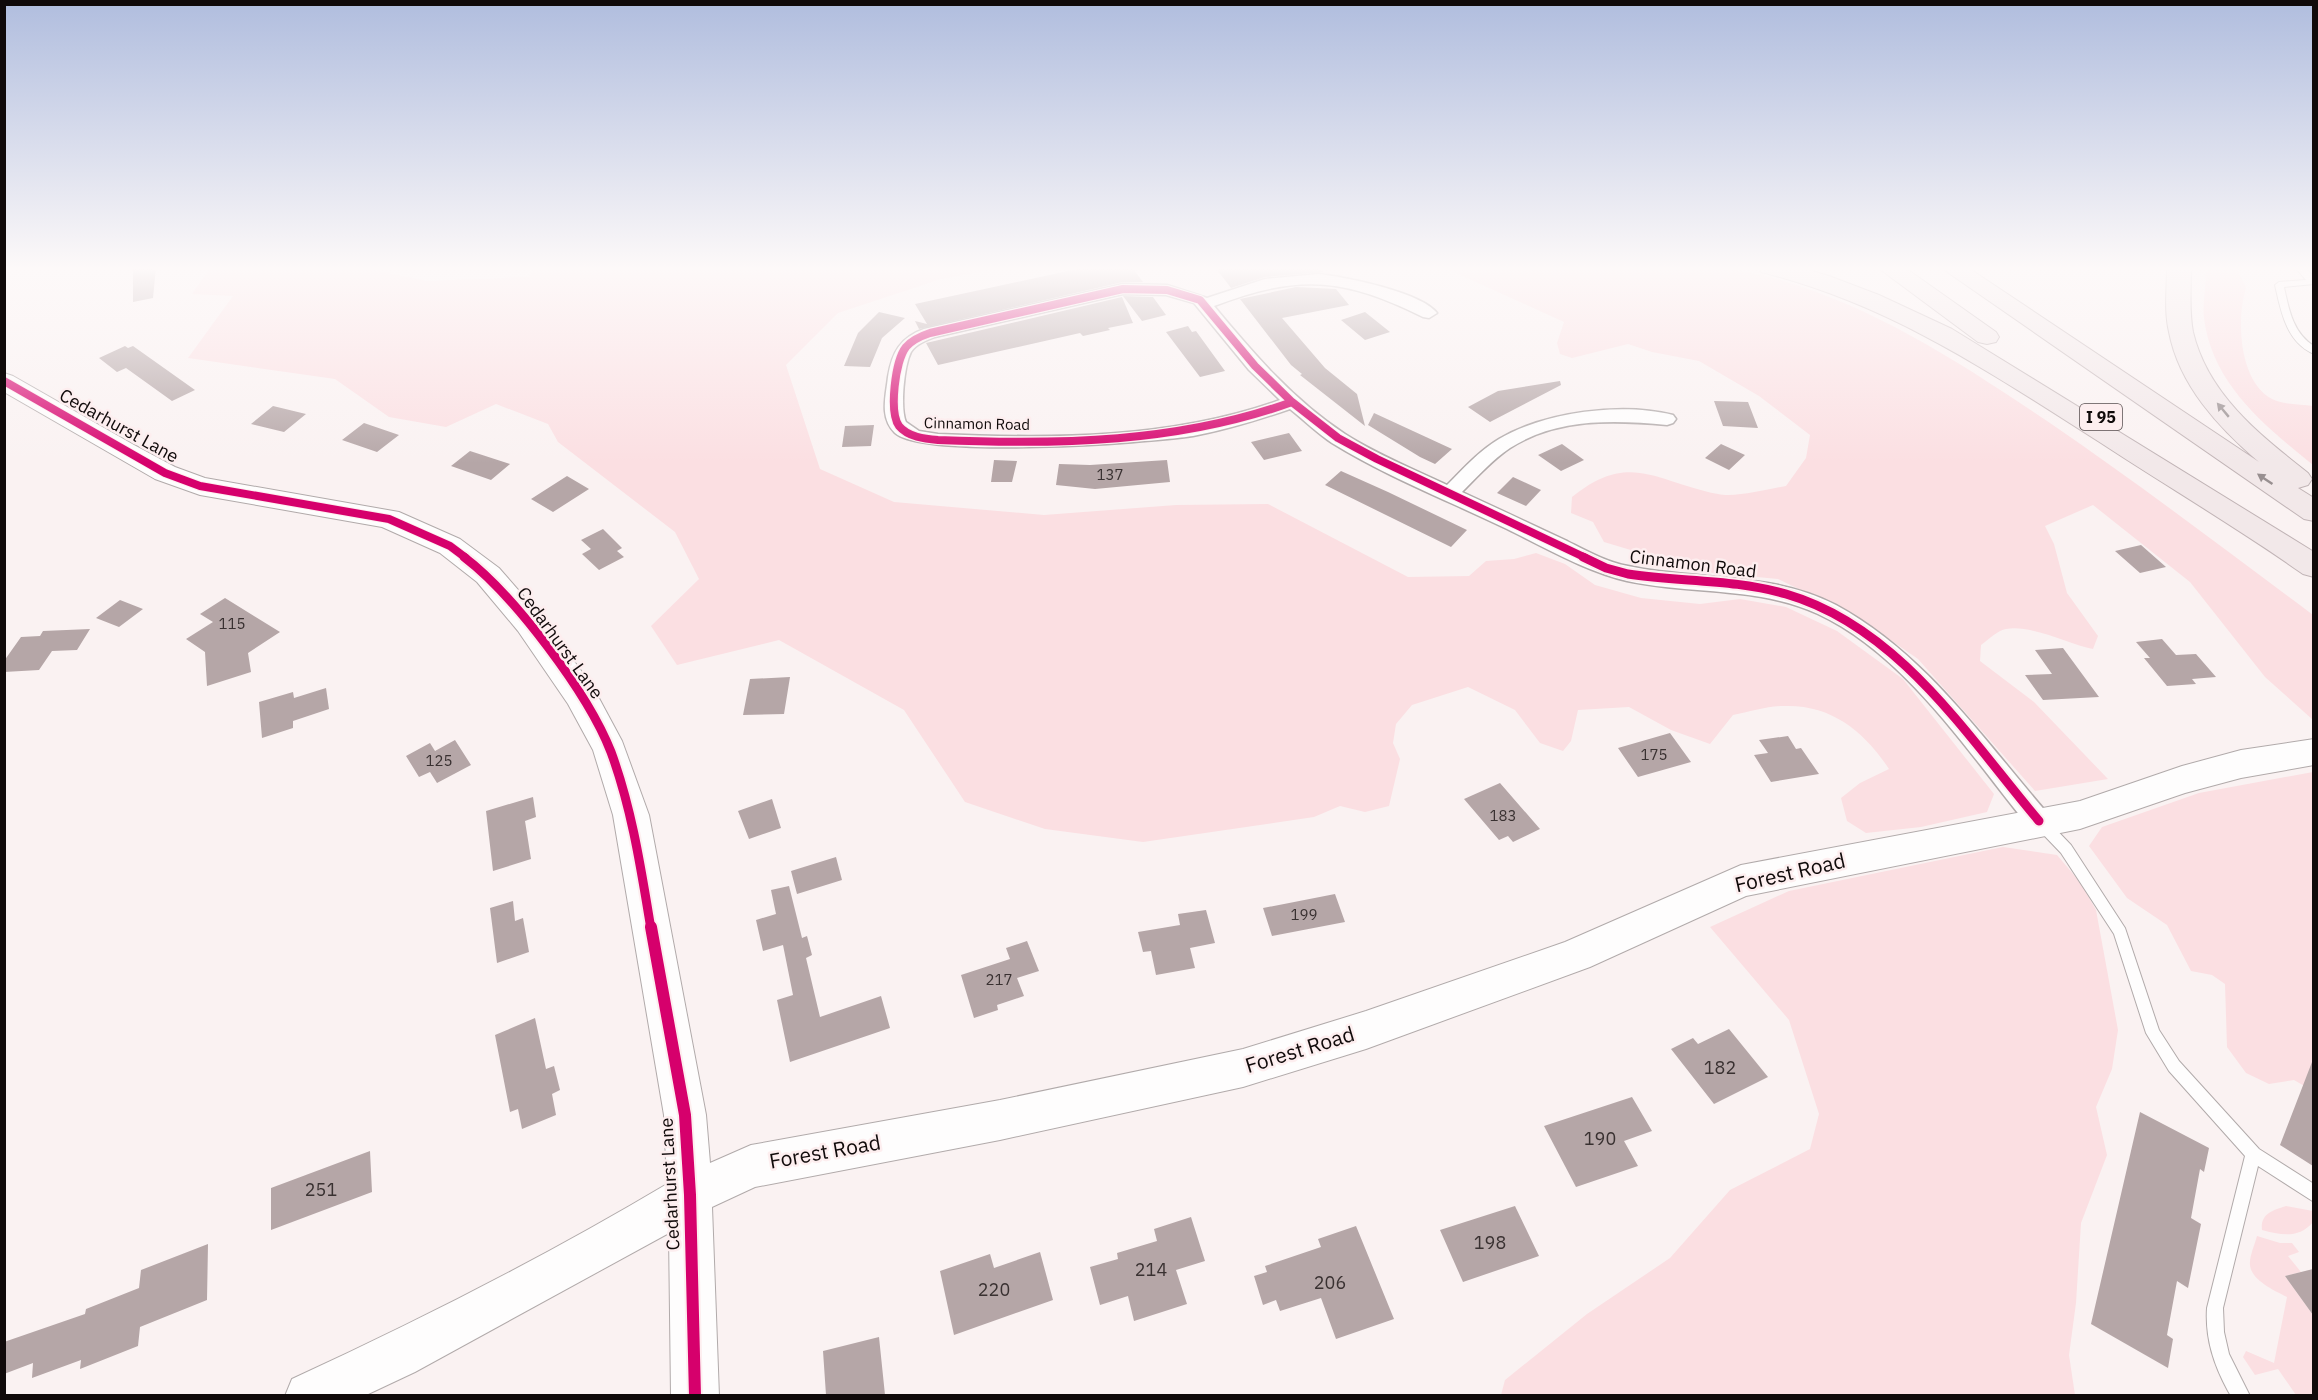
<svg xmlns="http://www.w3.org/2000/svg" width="2318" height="1400" viewBox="0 0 2318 1400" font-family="'IBM Plex Sans',sans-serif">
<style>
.green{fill:#fbdfe2}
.building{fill:#b5a6a7}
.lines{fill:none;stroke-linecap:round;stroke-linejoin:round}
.lane-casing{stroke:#b1aaaa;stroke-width:2}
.street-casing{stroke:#b1aaaa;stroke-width:3}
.secondary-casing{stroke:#b1aaaa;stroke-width:2}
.highway-casing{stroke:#c1b4b6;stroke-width:2}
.lane{fill:#fefdfd;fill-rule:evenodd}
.street{fill:#fefdfd;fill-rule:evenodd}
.secondary{fill:#fefdfd;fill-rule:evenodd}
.highway{fill:#f2e8e9;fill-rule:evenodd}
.cycleway-far2-casing{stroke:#fdeeef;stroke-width:10}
.cycleway-far1-casing{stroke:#fdeeef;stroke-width:13}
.cycleway-casing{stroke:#fdeeef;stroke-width:16}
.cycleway-far2{stroke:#d6006c;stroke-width:8}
.cycleway-far1{stroke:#d6006c;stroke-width:9}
.cycleway{stroke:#d6006c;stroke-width:12}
.oneway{fill:#988f90}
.labels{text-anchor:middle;stroke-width:5;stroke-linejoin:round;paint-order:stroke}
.far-street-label{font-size:15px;fill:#100a0a;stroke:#fdeeef}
.number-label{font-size:15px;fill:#393131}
.shield{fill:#fdeeef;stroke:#574e4f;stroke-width:1.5}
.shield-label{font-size:16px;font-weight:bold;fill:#100a0a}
.street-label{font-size:18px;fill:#100a0a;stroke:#fdeeef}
.near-number-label{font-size:18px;fill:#393131}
.near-street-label{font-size:21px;fill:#100a0a;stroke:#fdeeef}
</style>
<rect width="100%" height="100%" fill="#faf2f2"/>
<!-- green -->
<path class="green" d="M 211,267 L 360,267 L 427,281 L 529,277 L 536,267 L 1008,267 L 941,279 L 838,313 L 786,365 L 820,469 L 894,502 L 1044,515 L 1176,505 L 1268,504 L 1408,577 L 1469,576 L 1486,561 L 1514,559 L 1536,553 L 1565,564 L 1595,585 L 1641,598 L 1700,604 L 1740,599 L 1786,607 L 1837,631 L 1903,679 L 1994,794 L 1987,812 L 1921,827 L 1866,833 L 1847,821 L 1841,798 L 1860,783 L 1889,769 C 1864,731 1831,704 1783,706 C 1767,706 1749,712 1733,715 L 1710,744 L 1671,730 L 1629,707 L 1578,710 L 1571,741 L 1563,751 L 1540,743 L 1515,710 L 1468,687 L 1412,705 L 1396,724 L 1393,743 L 1400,759 L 1389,806 L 1365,812 L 1340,806 L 1314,817 L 1143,842 L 1045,829 L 965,802 L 904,710 L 779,640 L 677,665 L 651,626 L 699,579 L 675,532 L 558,442 L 548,424 L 496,404 L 446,427 L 389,417 L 335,379 L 188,358 L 233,296 L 192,294 Z
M 1443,267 L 1720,267 C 1843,285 1949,355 2050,423 C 2139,484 2226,550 2313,615 L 2313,720 L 2265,677 L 2190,582 L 2093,505 L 2045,526 L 2054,544 L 2067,593 L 2098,636 L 2093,649 C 2069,644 2030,624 2006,629 C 1998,630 1988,640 1981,645 L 1980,661 L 2034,702 L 2108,779 L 2035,791 L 1918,659 L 1857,617 L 1778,579 L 1662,568 L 1634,551 L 1604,542 L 1593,522 L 1571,513 L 1572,497 C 1630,450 1656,482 1718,494 C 1735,498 1768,489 1786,486 L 1806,458 L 1810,435 L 1759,396 L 1699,361 L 1652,352 L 1628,344 L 1572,358 L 1560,354 L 1557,343 L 1564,322 Z
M 2206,267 L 2237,269 L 2246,288 C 2236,319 2239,382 2272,399 C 2283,405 2301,404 2313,406 L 2313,465 C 2265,426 2212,384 2204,318 C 2202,302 2207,284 2206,267 Z
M 2313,772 L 2313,1091 L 2294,1080 L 2269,1084 L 2246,1073 L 2227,1047 L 2225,984 L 2212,975 L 2191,971 L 2167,925 L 2127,898 L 2089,846 L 2102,827 L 2199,793 Z
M 2003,847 L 2057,855 L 2080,882 L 2096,910 L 2118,1030 L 2112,1069 L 2096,1107 L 2107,1155 L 2081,1223 L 2076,1303 L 2069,1355 L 2075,1395 L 1501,1395 L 1505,1380 L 1587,1314 L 1670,1258 L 1730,1190 L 1810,1149 L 1819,1114 L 1789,1020 L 1710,927 L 1789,891 Z
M 2286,1206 L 2313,1211 L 2313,1222 C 2299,1239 2281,1235 2262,1230 C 2260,1214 2273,1210 2286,1206 Z
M 2257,1236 L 2280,1243 L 2292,1243 L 2299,1252 L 2288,1256 L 2301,1272 L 2285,1276 L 2313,1315 L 2313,1395 L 2296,1395 L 2278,1369 L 2255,1375 L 2243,1357 L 2246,1351 L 2274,1363 L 2287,1297 C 2275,1291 2251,1280 2250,1265 C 2249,1257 2255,1244 2257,1236 Z"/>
<!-- building -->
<path class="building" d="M 133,267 L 156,267 L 153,298 L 133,302 Z
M 1086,267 L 1128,267 L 1134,270 L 1143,282 L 1123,282 L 919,329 L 915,321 L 927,324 L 915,304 Z
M 1215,267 L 1319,267 L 1323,272 L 1265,277 L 1231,288 Z
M 1296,287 L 1336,289 L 1349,305 L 1282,318 L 1325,368 L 1357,394 L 1365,426 L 1300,375 L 1302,374 L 1291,365 L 1240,299 Z
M 1123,296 L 1153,297 L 1166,315 L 1142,321 Z
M 1122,297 L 1133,323 L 1108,328 L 1110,330 L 1083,336 L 1080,333 L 938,365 L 926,343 Z
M 879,312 L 905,318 L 882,338 L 870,367 L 844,366 L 858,333 Z
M 1365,312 L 1390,332 L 1365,340 L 1341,320 Z
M 1188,326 L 1192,332 L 1196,331 L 1225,371 L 1200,377 L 1166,332 Z
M 125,346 L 128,348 L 133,346 L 195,390 L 172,401 L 126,368 L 117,372 L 99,358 Z
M 1560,381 L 1561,385 L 1490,422 L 1468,407 L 1498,391 Z
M 1714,401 L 1748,402 L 1758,428 L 1723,426 Z
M 273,406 L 306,414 L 284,432 L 251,424 Z
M 1374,413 L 1452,449 L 1435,464 L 1420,457 L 1368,425 Z
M 364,423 L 399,435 L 377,452 L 342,440 Z
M 874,425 L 871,446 L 842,447 L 845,426 Z
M 1289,433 L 1302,451 L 1264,460 L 1251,442 Z
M 1562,444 L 1584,460 L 1561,471 L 1538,455 Z
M 1721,444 L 1745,455 L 1729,470 L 1705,458 Z
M 470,451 L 510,464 L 491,480 L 451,466 Z
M 994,460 L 1017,461 L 1012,482 L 991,482 Z
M 1167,460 L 1170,482 L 1095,489 L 1056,485 L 1059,464 L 1090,465 Z
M 1341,471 L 1388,492 L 1467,530 L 1451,547 L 1325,485 Z
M 567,476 L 589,489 L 553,512 L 531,499 Z
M 1513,477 L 1541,490 L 1526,506 L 1497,493 Z
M 603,529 L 622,548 L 617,551 L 624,557 L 599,570 L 582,554 L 591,549 L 581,540 Z
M 2141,545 L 2166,567 L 2140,573 L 2115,551 Z
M 225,598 L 280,632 L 248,653 L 251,672 L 207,686 L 205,652 L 186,639 L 213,622 L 200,614 Z
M 120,600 L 143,609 L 119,627 L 96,618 Z
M 90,629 L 77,650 L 52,651 L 39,670 L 4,672 L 4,661 L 21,637 L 40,636 L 43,631 Z
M 2162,639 L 2176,655 L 2196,654 L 2216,677 L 2192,679 L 2196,684 L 2167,686 L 2144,658 L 2150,658 L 2136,642 Z
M 2063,648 L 2099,697 L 2043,700 L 2025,675 L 2052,674 L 2035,650 Z
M 790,677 L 784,714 L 743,715 L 750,679 Z
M 326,688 L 329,709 L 293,721 L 293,728 L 262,738 L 259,702 L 293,692 L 294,698 Z
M 1670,733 L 1691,762 L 1638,777 L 1618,748 Z
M 1788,736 L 1796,749 L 1801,748 L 1819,774 L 1771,782 L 1754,755 L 1768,753 L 1759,740 Z
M 455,740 L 471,765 L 437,783 L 430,772 L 419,777 L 406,756 L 430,743 L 435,751 Z
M 1500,783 L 1540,829 L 1513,842 L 1508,836 L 1499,840 L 1464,799 Z
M 533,797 L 536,817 L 525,821 L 531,859 L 493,871 L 486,811 Z
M 772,799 L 781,828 L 749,839 L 738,811 Z
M 836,857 L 842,880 L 797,894 L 791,871 Z
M 789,886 L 802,938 L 807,936 L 812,955 L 806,958 L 820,1017 L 881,996 L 890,1028 L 790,1062 L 777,1000 L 793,995 L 783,945 L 763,951 L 756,920 L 776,914 L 771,890 Z
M 1335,894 L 1345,922 L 1272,936 L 1263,908 Z
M 513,901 L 515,921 L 523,918 L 529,952 L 497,963 L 490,908 Z
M 1206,910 L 1215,943 L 1190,948 L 1195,968 L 1156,975 L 1151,951 L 1143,952 L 1138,932 L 1180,925 L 1178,914 Z
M 1027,941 L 1039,971 L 1017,978 L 1024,996 L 997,1005 L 998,1010 L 974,1018 L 961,975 L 1010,959 L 1006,948 Z
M 535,1018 L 546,1069 L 554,1066 L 560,1090 L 552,1094 L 556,1115 L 522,1129 L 518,1109 L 510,1112 L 495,1035 Z
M 1729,1029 L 1768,1077 L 1714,1104 L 1671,1049 L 1693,1038 L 1698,1044 Z
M 2312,1062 L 2313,1063 L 2313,1166 L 2280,1145 Z
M 1632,1097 L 1652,1131 L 1624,1141 L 1638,1166 L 1576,1187 L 1544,1126 Z
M 2140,1112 L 2209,1148 L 2204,1172 L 2200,1169 L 2191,1218 L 2201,1224 L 2188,1288 L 2177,1281 L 2167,1335 L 2173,1339 L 2168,1368 L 2091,1324 Z
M 370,1151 L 372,1192 L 271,1230 L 271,1188 Z
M 1515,1206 L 1539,1256 L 1463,1282 L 1440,1230 Z
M 1191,1217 L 1205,1261 L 1176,1270 L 1187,1304 L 1134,1321 L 1128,1296 L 1100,1305 L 1090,1267 L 1118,1259 L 1117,1253 L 1157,1241 L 1154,1229 Z
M 1356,1226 L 1394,1319 L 1336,1339 L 1321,1298 L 1280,1311 L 1276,1300 L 1263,1305 L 1254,1276 L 1267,1272 L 1265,1266 L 1321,1247 L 1318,1239 Z
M 208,1244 L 207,1300 L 140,1327 L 138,1346 L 80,1369 L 81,1360 L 32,1378 L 33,1363 L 4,1374 L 4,1342 L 85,1314 L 86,1309 L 139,1288 L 141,1270 Z
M 1040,1252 L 1053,1300 L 954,1335 L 940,1271 L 990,1254 L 994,1268 Z
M 2313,1269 L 2313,1315 L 2285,1276 Z
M 879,1337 L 885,1395 L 826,1395 L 823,1351 Z"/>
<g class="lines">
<!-- lane casing -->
<g class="lane-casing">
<path id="lane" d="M 2295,267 L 2304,267 L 2314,277 L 2314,284 L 2284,287 C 2289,310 2293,333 2314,346 L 2314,354 C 2286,342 2281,311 2275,285 L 2279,282 L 2306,280 Z
M 2042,819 L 2047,820 L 2071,845 L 2125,928 L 2159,1030 L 2179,1061 L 2259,1149 L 2314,1184 L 2314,1202 L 2258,1166 L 2223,1308 L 2224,1332 L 2229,1354 L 2250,1396 L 2231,1396 L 2228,1391 C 2214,1365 2205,1339 2207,1308 L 2245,1156 L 2169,1071 L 2146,1033 L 2114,934 L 2061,853 L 2037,828 L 2036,824 L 2037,820 Z"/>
</g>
<!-- street casing -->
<g class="street-casing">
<path id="street" d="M 1319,274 C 1345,277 1421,292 1437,313 L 1429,318 L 1423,317 C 1342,277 1299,274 1214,306 C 1253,353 1293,400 1345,434 C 1376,454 1413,469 1447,485 C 1463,469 1479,451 1499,439 C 1545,412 1621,402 1673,415 L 1676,419 L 1673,423 L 1667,425 C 1613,420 1557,418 1510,448 C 1492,460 1477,477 1462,492 C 1497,508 1531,524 1565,540 C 1585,550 1606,562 1628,566 C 1697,581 1771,571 1836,605 C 1925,653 1983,739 2048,814 L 2051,821 L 2048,828 L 2039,831 L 2030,828 C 1970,755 1906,655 1818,614 C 1757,586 1691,595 1627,581 C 1585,571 1546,548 1507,529 C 1449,501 1387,477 1332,443 C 1317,433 1304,420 1290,409 C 1258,420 1226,430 1193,436 C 1148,443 924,459 895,433 C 879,417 886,396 888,377 C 892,352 900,338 924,329 L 1123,284 L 1167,285 L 1207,298 L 1265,279 ZM 1123,294 L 1166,295 L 1194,303 L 1249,370 L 1280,400 C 1171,439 1052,439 938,434 L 919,431 L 906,422 C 900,408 904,366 911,352 C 916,344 927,340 935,337 Z"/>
</g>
<!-- secondary casing -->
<g class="secondary-casing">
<path id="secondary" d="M 4,373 L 13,376 L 134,445 L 175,467 L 205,478 L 399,512 L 460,539 L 499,568 L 540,615 L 593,687 L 622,741 L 649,815 L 706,1115 L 710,1163 L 751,1145 L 1000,1100 L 1243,1049 L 1366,1011 L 1565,942 L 1741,865 L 2080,801 L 2182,766 L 2241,750 L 2314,739 L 2314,765 L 2241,778 L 2185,793 L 2080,829 L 1746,896 L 1590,967 L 1366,1049 L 1243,1087 L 1000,1140 L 755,1187 L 712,1207 L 719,1396 L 671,1396 L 669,1233 L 415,1372 L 364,1396 L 285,1396 L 292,1379 C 420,1320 546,1256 667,1184 L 664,1115 L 613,815 L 593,750 L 568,704 L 518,631 L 477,582 L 440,553 L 382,527 L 200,495 L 155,479 L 4,392 Z"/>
</g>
<!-- highway casing -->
<g class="highway-casing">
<path id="highway" d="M 1758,267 L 1799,267 L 1829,276 L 1879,295 L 1952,329 L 2314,552 L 2314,577 L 2303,574 C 2238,528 2168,487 2101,443 C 1989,372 1892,305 1761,272 Z
M 1877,267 L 1904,267 L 1996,332 L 1999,337 L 1996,342 L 1987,344 L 1978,342 Z
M 1940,267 L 1967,267 L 2259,462 C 2219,428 2179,385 2169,332 C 2164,311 2167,289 2167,267 L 2191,267 C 2191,289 2189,311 2193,332 C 2208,395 2260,435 2308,473 L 2312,479 L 2308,485 L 2298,488 L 2314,498 L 2314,521 L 2304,519 Z"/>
</g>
<!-- lane -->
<use href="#lane" class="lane"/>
<!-- street -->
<use href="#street" class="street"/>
<!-- secondary -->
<use href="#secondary" class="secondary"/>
<!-- highway -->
<use href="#highway" class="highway"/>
<!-- cycleway-far2 casing -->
<g class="cycleway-far2-casing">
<path id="cycleway-far2" d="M 1123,289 L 1167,290 L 1200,300 L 1255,366 L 1292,402 C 1179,443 1058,445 938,440 C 925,439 908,437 899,426 C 889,412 895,361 906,347 C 912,340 921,336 930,333 Z
M 4,381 L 165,473 L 200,486 L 389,519 L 450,546 L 466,558
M 1292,402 L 1338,438 L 1377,459 L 1586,558"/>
</g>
<!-- cycleway-far1 casing -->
<g class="cycleway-far1-casing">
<path id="cycleway-far1" d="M 464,557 C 514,595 588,693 611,752 C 632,809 641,869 651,929
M 1583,557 L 1606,568 L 1628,574 C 1680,582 1735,579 1786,594 C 1899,627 1967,736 2039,821"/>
</g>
<!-- cycleway casing -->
<g class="cycleway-casing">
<path id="cycleway" d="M 651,927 L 685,1115 L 690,1195 L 695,1396"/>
</g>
<!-- cycleway-far2 -->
<use href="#cycleway-far2" class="cycleway-far2"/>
<!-- cycleway-far1 -->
<use href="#cycleway-far1" class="cycleway-far1"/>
<!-- cycleway -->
<use href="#cycleway" class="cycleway"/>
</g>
<!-- one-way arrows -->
<defs><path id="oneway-solid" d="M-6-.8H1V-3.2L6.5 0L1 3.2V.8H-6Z" transform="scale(1.5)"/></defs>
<g class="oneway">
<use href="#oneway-solid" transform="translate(2223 410) rotate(-130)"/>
<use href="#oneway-solid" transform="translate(2265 479) rotate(-146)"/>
</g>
<!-- sky -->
<linearGradient id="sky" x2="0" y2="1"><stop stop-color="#b0bdde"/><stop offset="0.58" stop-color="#fdf9f9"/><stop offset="1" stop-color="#fdf9f9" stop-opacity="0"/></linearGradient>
<rect width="2318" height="463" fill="url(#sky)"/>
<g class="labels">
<!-- far-street labels -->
<g class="far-street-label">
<text transform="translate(977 424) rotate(1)" y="5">Cinnamon Road</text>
</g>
<!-- number labels -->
<g class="number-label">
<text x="1110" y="480">137</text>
<text x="232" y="629">115</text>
<text x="1654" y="760">175</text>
<text x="439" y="766">125</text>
<text x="1503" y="821">183</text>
<text x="1304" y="920">199</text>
<text x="999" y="985">217</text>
</g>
<!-- shield labels -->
<rect class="shield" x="2080" y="404" width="42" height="26" rx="4.5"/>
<g class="shield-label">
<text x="2101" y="423">I 95</text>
</g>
<!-- street labels -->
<g class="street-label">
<text transform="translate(119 426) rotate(29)" y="6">Cedarhurst Lane</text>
<text transform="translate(1693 564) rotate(7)" y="6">Cinnamon Road</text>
<text transform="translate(560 643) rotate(54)" y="6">Cedarhurst Lane</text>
<text transform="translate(670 1184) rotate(-93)" y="6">Cedarhurst Lane</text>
</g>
<!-- near-number labels -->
<g class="near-number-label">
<text x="1720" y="1074">182</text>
<text x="1600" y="1145">190</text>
<text x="321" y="1196">251</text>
<text x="1490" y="1249">198</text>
<text x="1151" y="1276">214</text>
<text x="1330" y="1289">206</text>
<text x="994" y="1296">220</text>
</g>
<!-- near-street labels -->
<g class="near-street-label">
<text transform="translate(1790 873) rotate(-13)" y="7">Forest Road</text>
<text transform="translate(1300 1050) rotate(-17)" y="7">Forest Road</text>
<text transform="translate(825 1152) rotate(-10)" y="7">Forest Road</text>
</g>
</g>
<!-- border -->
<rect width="2318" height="1400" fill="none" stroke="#100a0a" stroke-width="12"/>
</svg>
